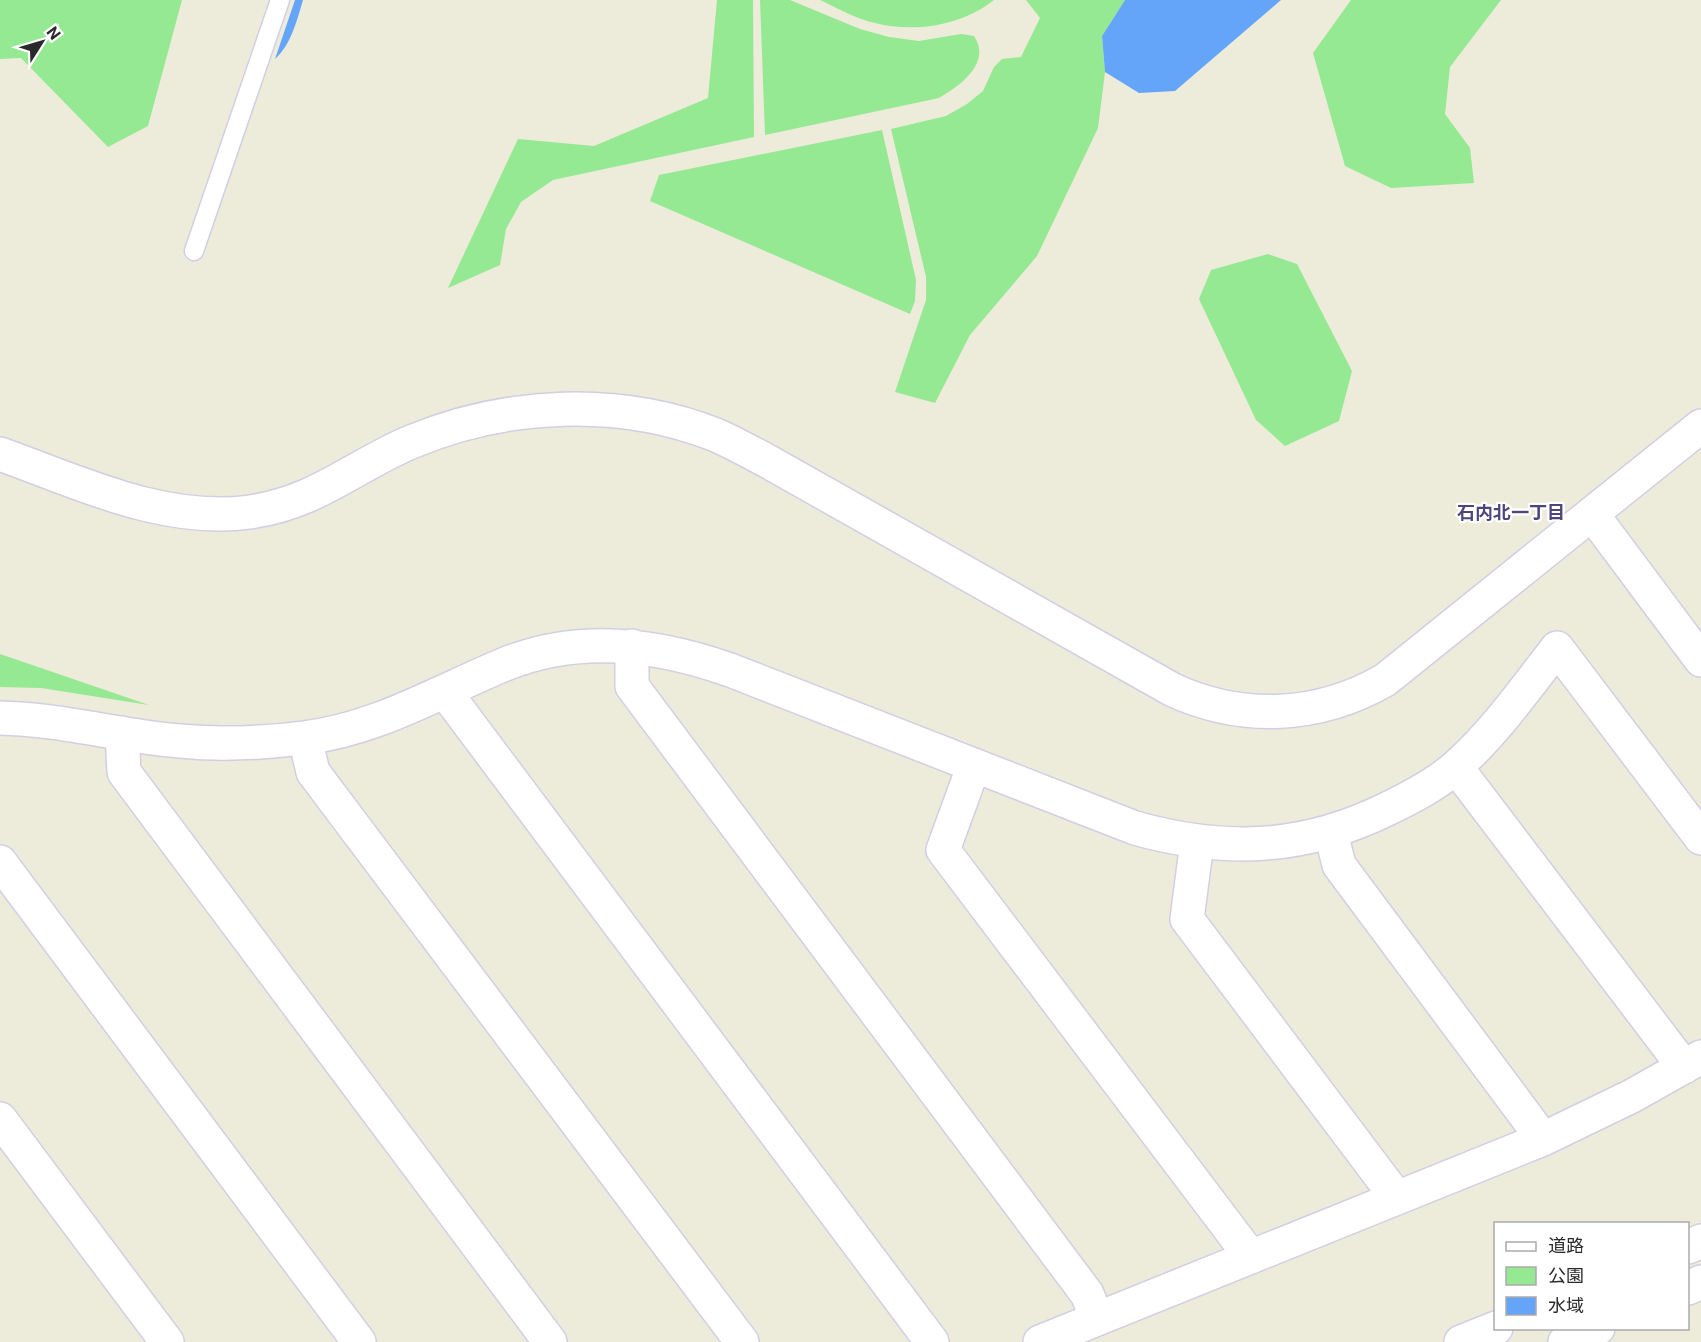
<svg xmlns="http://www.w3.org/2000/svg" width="1701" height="1342" viewBox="0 0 1701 1342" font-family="Roboto,'Noto Sans JP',sans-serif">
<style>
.green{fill:#95e992}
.water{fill:#64a5f9}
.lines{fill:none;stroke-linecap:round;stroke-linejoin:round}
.service-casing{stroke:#d2cfe4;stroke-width:21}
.minor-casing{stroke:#d2cfe4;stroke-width:36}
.tertiary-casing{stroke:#d2cfe4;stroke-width:36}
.service{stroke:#fff;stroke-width:18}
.minor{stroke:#fff;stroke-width:33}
.tertiary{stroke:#fff;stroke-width:33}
.labels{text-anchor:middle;stroke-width:4.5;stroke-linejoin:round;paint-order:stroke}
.neighbourhood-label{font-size:18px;font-weight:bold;fill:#4d467e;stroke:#fff}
</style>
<rect width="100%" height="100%" fill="#edebda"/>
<!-- green -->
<path class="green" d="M 0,0 L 182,0 L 148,126 L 108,147 L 21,58 L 0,59 Z
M 717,0 L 753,0 L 754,137 L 553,180 L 521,202 L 506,229 L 500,265 L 448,288 L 518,139 L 594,146 L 708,98 Z
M 760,0 L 790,0 L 860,29 L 889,37 L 919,41 L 961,34 L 974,36 C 992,63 960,86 939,98 L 765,135 Z
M 820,0 L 994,0 C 961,26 915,33 875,23 C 856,19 837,8 820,0 Z
M 1026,0 L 1125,0 L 1102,36 L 1105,72 L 1098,128 L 1037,256 L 970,335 L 935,403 L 895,392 L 926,300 L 926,277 L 891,129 L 946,116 L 967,104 L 983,91 L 994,67 L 1002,59 L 1021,57 L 1040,18 Z
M 1351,0 L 1501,0 L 1450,67 L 1445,114 L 1470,148 L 1474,183 L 1391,188 L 1345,166 L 1313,53 Z
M 882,130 L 916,280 L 915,301 L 910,314 L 650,201 L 659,175 Z
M 1268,254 L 1297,264 L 1352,371 L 1339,421 L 1285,446 L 1256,420 L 1199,299 L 1211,270 Z
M 0,654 L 149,705 L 41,688 L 0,687 Z"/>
<!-- water -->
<path class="water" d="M 295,0 L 303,0 C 297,20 291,45 275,59 Z
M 1125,0 L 1281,0 L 1175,91 L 1139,93 L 1105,72 L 1102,36 Z"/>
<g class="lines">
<!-- service casing -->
<g class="service-casing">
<path id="service" d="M 194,251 L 280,0"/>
</g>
<!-- minor casing -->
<g class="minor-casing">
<path id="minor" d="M 632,646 L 632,686 L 1087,1294 L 1097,1318
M 446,693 L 932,1342
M 0,718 C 60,719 120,736 180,741 C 221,745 263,743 303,738 C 375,730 438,692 503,665 C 577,634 657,644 730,670 L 1135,828 C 1224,853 1304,850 1387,809 C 1412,797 1437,784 1457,766 C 1495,732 1526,688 1557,648 L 1701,838
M 122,733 L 124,772 L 550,1342
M 305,738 L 313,772 L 742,1342
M 974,765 L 943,850 L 1251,1257
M 1456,767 L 1684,1067
M 1331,833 L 1339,865 L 1543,1139
M 1197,842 L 1187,919 L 1397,1198
M 0,862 L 359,1342
M 0,1119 L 167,1342
M 1040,1342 L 1543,1139 L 1632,1096 L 1701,1057"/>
</g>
<!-- tertiary casing -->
<g class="tertiary-casing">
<path id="tertiary" d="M 0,454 C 79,482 164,524 250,512 C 318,502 352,467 411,442 C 507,402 619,397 716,435 C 734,443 752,453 769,462 L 1173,690 C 1243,722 1319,718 1385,680 L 1701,426
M 1592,514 L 1701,660
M 1688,1247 L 1701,1241
M 1688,1288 L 1701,1282
M 1461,1342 L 1496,1328
M 1565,1342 L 1598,1328"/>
</g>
<!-- service -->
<use href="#service" class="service"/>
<!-- minor -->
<use href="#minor" class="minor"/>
<!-- tertiary -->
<use href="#tertiary" class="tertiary"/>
</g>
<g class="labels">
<!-- neighbourhood labels -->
<g class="neighbourhood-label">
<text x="1511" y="519">石内北一丁目</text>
</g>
</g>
<!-- legend -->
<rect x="1494" y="1222" width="195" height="108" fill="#ffffff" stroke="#aaaaaa" stroke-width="1.5"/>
<rect x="1506" y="1242" width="30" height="9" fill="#ffffff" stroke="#aaaaaa" stroke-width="1.5"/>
<text x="1548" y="1252" font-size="18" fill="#2a2a2a">道路</text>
<rect x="1506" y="1267" width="30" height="18" fill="#95e992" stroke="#aaaaaa" stroke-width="1.5"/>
<text x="1548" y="1282" font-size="18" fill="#2a2a2a">公園</text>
<rect x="1506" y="1297" width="30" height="18" fill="#64a5f9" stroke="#aaaaaa" stroke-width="1.5"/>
<text x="1548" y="1312" font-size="18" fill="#2a2a2a">水域</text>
<!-- north arrow -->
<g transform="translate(42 42) rotate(53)" stroke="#ffffff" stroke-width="4.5" paint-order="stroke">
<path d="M0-4.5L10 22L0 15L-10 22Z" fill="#2a2a2a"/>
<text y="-9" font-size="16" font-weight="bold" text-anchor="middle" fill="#2a2a2a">N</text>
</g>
</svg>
